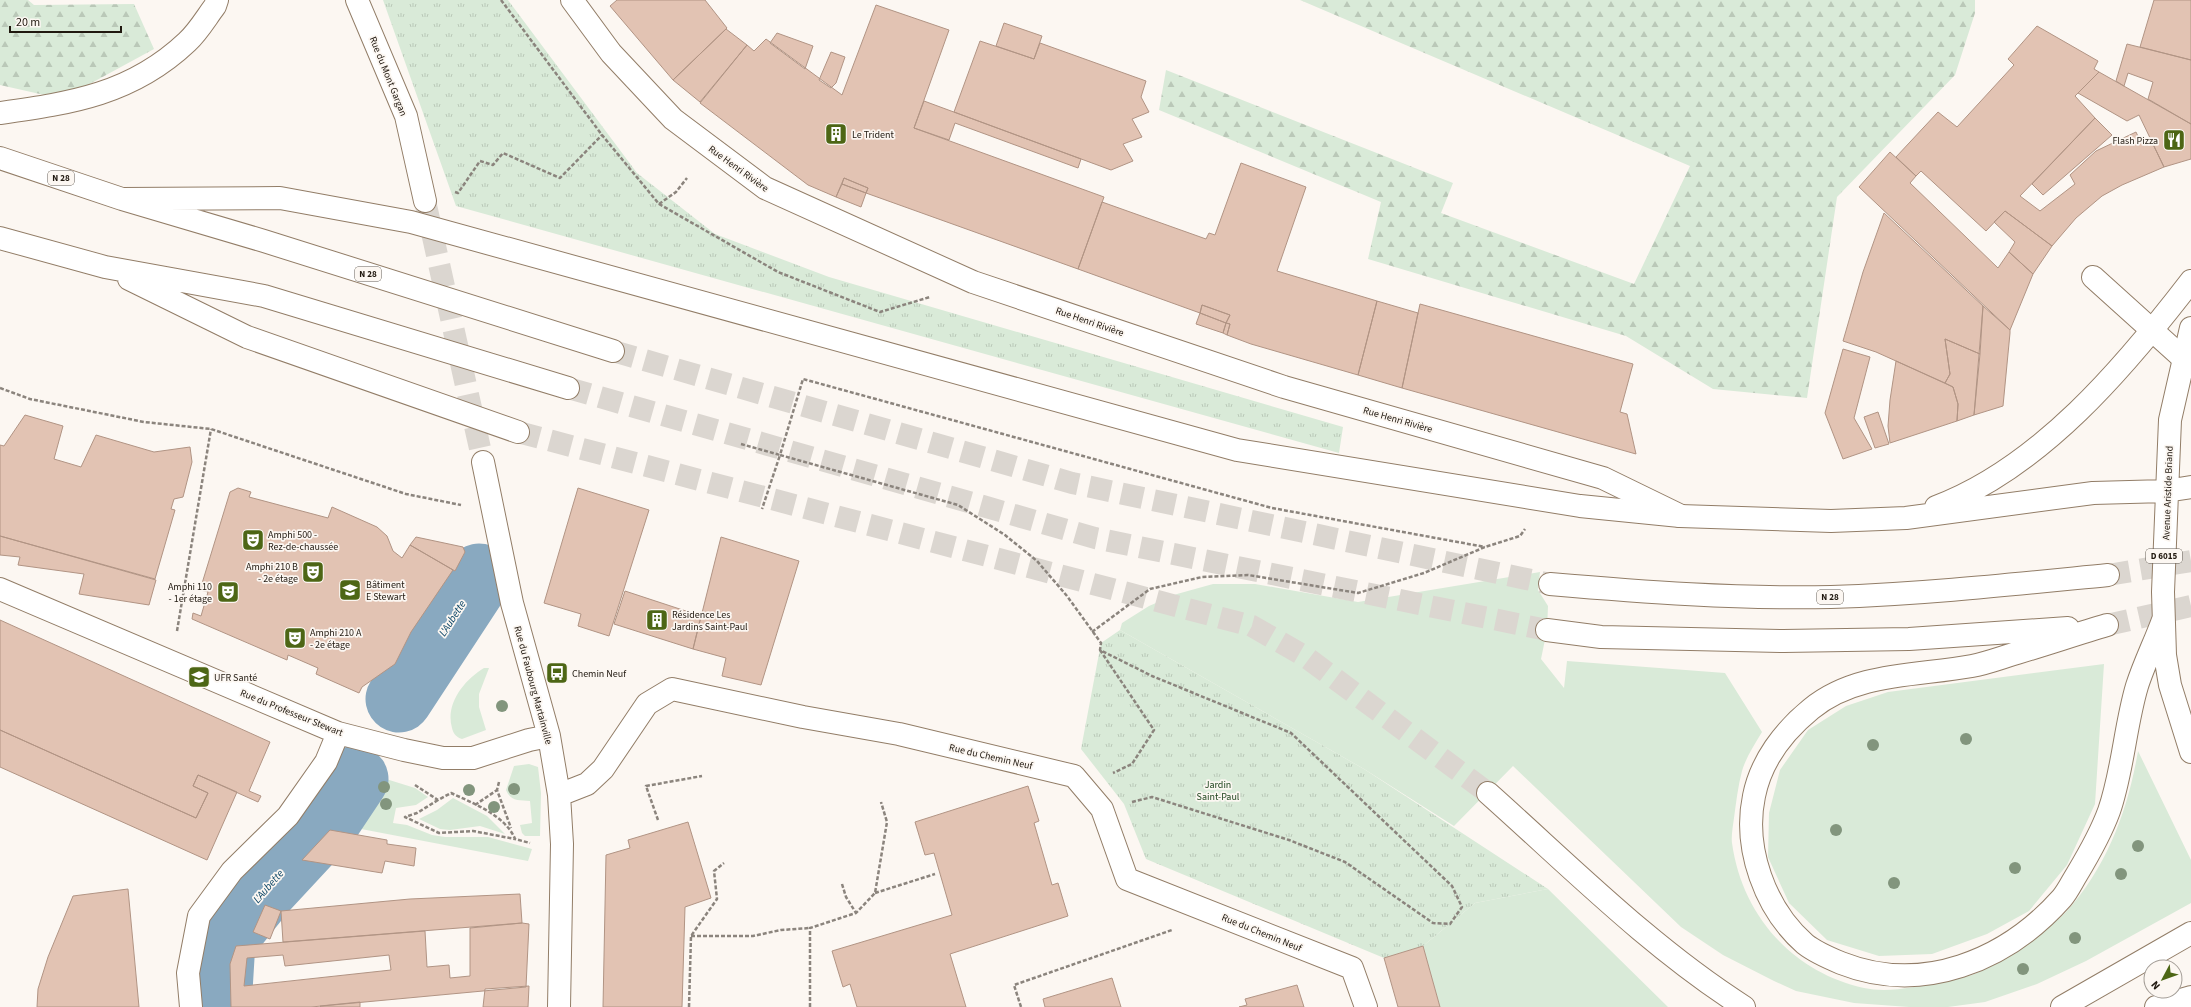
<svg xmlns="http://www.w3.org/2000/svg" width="2191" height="1007" viewBox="0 0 2191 1007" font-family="'Source Sans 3',sans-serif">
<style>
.green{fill:#d9ead8}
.forest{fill:url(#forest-firs)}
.park{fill:url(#park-tufts)}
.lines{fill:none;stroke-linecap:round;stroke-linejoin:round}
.river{stroke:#89a9c0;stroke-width:67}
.building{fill:#e2c3b3;stroke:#b19484;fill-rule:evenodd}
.minor-tunnel{stroke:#dbd6d0;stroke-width:22;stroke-dasharray:22 11;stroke-linecap:butt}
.major-tunnel{stroke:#dbd6d0;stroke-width:22;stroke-dasharray:22 11;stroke-linecap:butt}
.highway-tunnel{stroke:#dbd6d0;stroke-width:22;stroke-dasharray:22 11;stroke-linecap:butt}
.minor-casing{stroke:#927d67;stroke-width:24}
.major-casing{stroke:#927d67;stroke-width:24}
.highway-casing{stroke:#927d67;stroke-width:24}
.path{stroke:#8b847d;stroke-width:2.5;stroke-dasharray:4 2;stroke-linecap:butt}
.minor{stroke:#fff;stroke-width:22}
.major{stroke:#fff;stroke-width:22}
.highway{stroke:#fff;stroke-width:22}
.tree{fill:#82957d}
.labels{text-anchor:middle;stroke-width:3.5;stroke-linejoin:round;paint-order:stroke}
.shield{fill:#fcf7f2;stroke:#625b53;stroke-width:1}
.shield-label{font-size:9px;font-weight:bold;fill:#20180f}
.street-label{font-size:10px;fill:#20180f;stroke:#fcf7f2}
.poi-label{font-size:10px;fill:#20180f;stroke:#fcf7f2;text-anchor:start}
.park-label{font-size:10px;fill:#1e451d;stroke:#fcf7f2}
.water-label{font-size:11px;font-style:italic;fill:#0a4566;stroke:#fcf7f2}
</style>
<defs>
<pattern id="forest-firs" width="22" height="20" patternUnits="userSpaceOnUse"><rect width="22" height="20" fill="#d9ead8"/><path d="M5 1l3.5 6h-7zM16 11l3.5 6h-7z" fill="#bac8b8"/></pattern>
<pattern id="park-tufts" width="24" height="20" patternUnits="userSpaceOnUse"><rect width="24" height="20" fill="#d9ead8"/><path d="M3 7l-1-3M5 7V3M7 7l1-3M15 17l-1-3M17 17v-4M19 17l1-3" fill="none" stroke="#bac8b8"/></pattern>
</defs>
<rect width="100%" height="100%" fill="#fcf7f2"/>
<!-- green -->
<path class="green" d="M 1540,572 L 1538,590 L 1548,606 L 1547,630 L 1541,659 L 1564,688 L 1567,661 L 1725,673 L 1762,732 C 1755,744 1746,757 1742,771 C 1738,786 1736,803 1734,818 C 1733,826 1731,836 1732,843 C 1742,915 1792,972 1864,988 C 1887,993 1917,987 1940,982 C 1950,980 1962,978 1972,975 C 1998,964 2019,951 2040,933 C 2049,926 2058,920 2066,912 C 2107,867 2128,810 2138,751 L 2191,860 L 2191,903 L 2086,961 L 2037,984 L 1985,1002 L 1948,1007 L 1909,1007 L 1854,1003 L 1796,991 L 1774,981 L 1723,955 L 1681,927 L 1513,766 L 1454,826 L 1364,769 L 1120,630 L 1122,623 L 1149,606 L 1177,594 L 1213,584 L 1255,584 L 1358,602 Z
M 2104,664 L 2095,804 L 2067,865 L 2029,911 L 1987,934 L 1932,954 L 1879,956 L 1827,940 L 1789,903 L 1768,857 L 1769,813 L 1780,770 L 1808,730 L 1846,706 L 1888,692 Z
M 484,668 L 489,668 L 479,694 L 479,707 L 486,730 L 462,739 C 456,737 453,733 452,728 C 445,704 464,680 484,668 Z
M 529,764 L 538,767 L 541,793 L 540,836 L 525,836 L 522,833 L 520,825 L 532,823 L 530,801 C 519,800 511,802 506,790 L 514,766 Z
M 370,774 L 415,788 L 428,797 L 416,805 L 396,808 L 393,823 L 407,825 L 432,835 L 445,837 L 488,837 L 532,849 L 528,861 L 335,824 Z
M 453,798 L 487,816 L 505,834 L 480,826 L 450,830 L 440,829 L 419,819 L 437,810 Z
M 1548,889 L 1668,1007 L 1440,1007 L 1423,946 L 1475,903 Z"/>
<!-- forest -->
<path class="forest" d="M 0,0 L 28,0 L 34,5 L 134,4 L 154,49 L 62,99 L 0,85 Z
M 1300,0 L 1975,0 L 1975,13 L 1955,75 L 1837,197 L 1807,398 L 1713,389 L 1626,336 L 1368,259 L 1381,202 L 1159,110 L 1166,70 L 1453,183 L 1441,213 L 1634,284 L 1690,166 Z"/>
<!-- park -->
<path class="park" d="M 383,0 L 508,0 L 637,173 L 715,234 L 829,277 L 1343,427 L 1339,453 L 456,206 Z
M 1120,630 L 1364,769 L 1548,889 L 1475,903 L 1423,946 L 1384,958 L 1146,859 L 1124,804 L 1081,749 L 1101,643 Z"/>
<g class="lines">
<!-- river -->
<path class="river" d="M 399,699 L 479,577
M 218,1007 L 222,941 L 262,891 L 327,821 L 355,779"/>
</g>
<!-- building -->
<path class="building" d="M 617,0 L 705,0 L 727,28 L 673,80 L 610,6 Z
M 2154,0 L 2191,0 L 2191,60 L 2140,47 Z
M 876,5 L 949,30 L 914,128 L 1104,197 L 1078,269 L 866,193 L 868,188 L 844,178 L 836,197 L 808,185 L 700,103 L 747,45 L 754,51 L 766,39 L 842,95 Z
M 1004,23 L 1042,36 L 1034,59 L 996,46 Z
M 2037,26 L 2098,61 L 2094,69 L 2099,72 L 2075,96 L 2095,118 L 2020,196 L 2040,211 L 2075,184 L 2070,175 L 2096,151 L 2136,132 L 2141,143 L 2150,138 L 2164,167 L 2122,185 L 2102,196 L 2076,218 L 2052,246 L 2005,211 L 1986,231 L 1921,171 L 1916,176 L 1896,157 L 1938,112 L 1957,127 L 2014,65 L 2008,59 Z
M 726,29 L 747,45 L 700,102 L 673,80 Z
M 777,33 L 813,46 L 805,69 L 770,43 Z
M 980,41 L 1034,59 L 1040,43 L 1146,81 L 1141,97 L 1149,112 L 1132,119 L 1142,137 L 1123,144 L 1133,161 L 1111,170 L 954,112 Z
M 2127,44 L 2191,60 L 2191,124 L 2148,99 L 2153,82 L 2128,73 L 2124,86 L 2116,81 Z
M 831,52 L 845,57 L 836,83 L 831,88 L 819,80 Z
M 2099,72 L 2191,124 L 2191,159 L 2164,167 L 2139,115 L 2127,121 L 2078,93 Z
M 924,101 L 1081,159 L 1078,168 L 955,123 L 949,140 L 914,128 Z
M 2095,118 L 2112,135 L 2043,195 L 2032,184 Z
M 1890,152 L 1916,176 L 1910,183 L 1998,268 L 2009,252 L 2033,274 L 2010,330 L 1859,187 Z
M 1241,163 L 1306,187 L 1277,271 L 1377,301 L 1358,375 L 1251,344 L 1227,335 L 1230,324 L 1226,323 L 1230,315 L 1202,305 L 1200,313 L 1078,269 L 1102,202 L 1206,239 L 1209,233 L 1215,235 Z
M 844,178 L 868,188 L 866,193 L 842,184 Z
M 842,184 L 866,193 L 861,207 L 836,197 Z
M 2005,211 L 2052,246 L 2033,274 L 2009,252 L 2015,242 L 1994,222 Z
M 1884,213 L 1983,306 L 1980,354 L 1945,339 L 1950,374 L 1945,383 L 1876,352 L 1843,341 L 1863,272 Z
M 1377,301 L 1418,313 L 1402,388 L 1358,375 Z
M 1420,304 L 1633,364 L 1620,412 L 1627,414 L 1636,454 L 1402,388 Z
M 1202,305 L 1230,315 L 1226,323 L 1200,313 Z
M 1983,306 L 2010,330 L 2010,333 L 2003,406 L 1974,415 Z
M 1200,313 L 1226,323 L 1223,333 L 1196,324 Z
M 1226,323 L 1230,324 L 1227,335 L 1223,333 Z
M 1945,339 L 1980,354 L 1974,415 L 1957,421 L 1958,404 L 1953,387 L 1945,383 L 1950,374 Z
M 1843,349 L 1870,357 L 1854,418 L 1872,449 L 1843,459 L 1825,413 Z
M 1896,361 L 1953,387 L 1958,404 L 1957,421 L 1890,443 L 1888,426 L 1890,400 Z
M 1878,412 L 1889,444 L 1875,448 L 1864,417 Z
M 25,415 L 63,426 L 54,459 L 81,467 L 96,435 L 154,452 L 190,447 L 192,462 L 183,497 L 174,499 L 171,509 L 175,510 L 155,579 L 0,536 L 0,445 L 4,446 Z
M 238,488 L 251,492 L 249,497 L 328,518 L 332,507 L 377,527 L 387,536 L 393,551 L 402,558 L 410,545 L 453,570 L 411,632 L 395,664 L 362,687 L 359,693 L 316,674 L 318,668 L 288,655 L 287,660 L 192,619 L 193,613 L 201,616 L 208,592 L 200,590 L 230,492 Z
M 578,488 L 649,510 L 609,636 L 578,626 L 581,614 L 544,603 Z
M 0,536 L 156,580 L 149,605 L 79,594 L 84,574 L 18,565 L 20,557 L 0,555 Z
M 416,537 L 463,547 L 465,552 L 455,571 L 410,545 Z
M 721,537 L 799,561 L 761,685 L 722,676 L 726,658 L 693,649 Z
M 625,591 L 701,616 L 693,649 L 614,624 Z
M 0,620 L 270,742 L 249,791 L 261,796 L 258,802 L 198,775 L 193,786 L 208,793 L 196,818 L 0,730 Z
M 0,730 L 196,818 L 208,793 L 193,786 L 198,775 L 237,792 L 207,860 L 0,767 Z
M 1028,786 L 1039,821 L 1034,823 L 1052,885 L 1058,883 L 1068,916 L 950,954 L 966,1007 L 857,1007 L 850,984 L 843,987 L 832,951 L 952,915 L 934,853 L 925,855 L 915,822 Z
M 688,822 L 711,898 L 685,907 L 682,1007 L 603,1007 L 606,855 L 630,848 L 628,840 Z
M 330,830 L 387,840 L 387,844 L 416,848 L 414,866 L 385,861 L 382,873 L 302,860 Z
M 128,889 L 139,1007 L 37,1007 L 38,989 L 48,957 L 73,896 Z
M 520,894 L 522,923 L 283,942 L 281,911 L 410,899 Z
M 265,905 L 281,911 L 270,939 L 253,932 Z
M 522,923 L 529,924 L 526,987 L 311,1007 L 231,1007 L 230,964 L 236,946 L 425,931 L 427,967 L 449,965 L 450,978 L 470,976 L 470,928 ZM 283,955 L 285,966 L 389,955 L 391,970 L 244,986 L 247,958 Z
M 1423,946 L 1440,1007 L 1398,1007 L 1384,958 Z
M 1112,978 L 1121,1007 L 1045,1007 L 1043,999 Z
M 1297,985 L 1304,1007 L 1239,1007 L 1247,1005 L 1245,999 Z
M 529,986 L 528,1007 L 483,1007 L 485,989 Z
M 360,1002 L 360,1007 L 321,1007 L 320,1006 Z"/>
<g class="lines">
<!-- minor-tunnel -->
<path class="minor-tunnel" d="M 425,201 L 483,462"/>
<!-- major-tunnel -->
<path class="major-tunnel" d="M 2107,625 L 2191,606"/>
<!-- highway-tunnel -->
<path class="highway-tunnel" d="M 613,351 L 1072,483 L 1550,584
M 568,388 L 1095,538 L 1547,630
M 518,432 L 1252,626 L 1306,657 L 1488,793
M 2108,575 L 2191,561"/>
<!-- minor casing -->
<g class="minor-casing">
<path id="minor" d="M 357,0 L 406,116 L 425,201
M 572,0 L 611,53 L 673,119 L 765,188 L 973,282 L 1284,387 L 1603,478 L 1679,515
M 2093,277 L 2184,359
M 483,462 L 512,603 L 549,736 L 559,795 L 562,844 L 559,1007
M 0,589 L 338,733 L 404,750 L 443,758 L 473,758 L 529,740 L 549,736
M 559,795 L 587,784 L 603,769 L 647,704 L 672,689 L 803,717 L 899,734 L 1074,776 L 1102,809 L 1127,879 L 1352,968 L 1366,1007
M 191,1007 L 188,973 L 199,916 L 232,871 L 288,816 L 326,762 L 338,733"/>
</g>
<!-- major casing -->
<g class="major-casing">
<path id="major" d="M 2191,328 L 2170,420 L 2163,592 L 2165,655 L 2170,685 L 2191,752
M 1936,507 C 2040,468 2125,367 2191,281
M 1680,516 L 1831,521 L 1906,518 L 2093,493 L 2166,491 L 2191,487
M 2107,625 C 2077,634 2047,644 2017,653 C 2003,657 1988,663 1972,666 C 1918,676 1856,672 1811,709 C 1784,731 1761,761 1754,796 C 1743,848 1765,909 1805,944 C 1815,952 1829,958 1841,963 C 1922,995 2006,961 2062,898 C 2068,891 2072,882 2077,874 C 2089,854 2101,833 2109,811 C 2123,771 2125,726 2137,686 C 2144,664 2155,642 2163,620
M 1783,641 L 1909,639 L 2068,628"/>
</g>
<!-- highway casing -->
<g class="highway-casing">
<path id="highway" d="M 0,113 C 72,103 132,94 187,42 C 198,32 206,18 215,6 L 217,0
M 0,158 L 122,199 L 264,241 L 613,351
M 122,199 L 280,198 L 411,222 L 1237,450 L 1580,506 L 1680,516
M 0,238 L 105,267 L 264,296 L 568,388
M 129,279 L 247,337 L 518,432
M 1550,584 C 1643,592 1738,599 1831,597 C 1924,594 2016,584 2108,575
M 1547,630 L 1601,637 L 1783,641
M 1488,793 C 1571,867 1650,947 1744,1007
M 2062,1007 L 2191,933
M 2156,1007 L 2191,997"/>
</g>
<!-- path -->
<path class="path" d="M 501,0 L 602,135 L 659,204 L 778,272 L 880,312 L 930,297
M 455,192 L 458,193 L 480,161 L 493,165 L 503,153 L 560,178 L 602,135
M 659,204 L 676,192 L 687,178
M 0,388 L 30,399 L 144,422 L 211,429 L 406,494 L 461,505
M 741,444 L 780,455 L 762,509
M 177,631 L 211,429
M 1092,632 L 1150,589 L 1202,577 L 1248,575 L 1358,593 L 1424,573 L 1485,547 L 1520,536 L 1525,529
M 1100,650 L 1154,730 L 1132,764 L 1113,773
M 499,782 L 497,790 L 511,828
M 415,785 L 438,800 L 451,793 C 473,803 506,816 515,839 L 530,843
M 438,800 L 417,813 L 405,817 L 439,833 L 473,831 L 515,839
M 1132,802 L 1152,797 L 1289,840 L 1345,862 L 1433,923 L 1450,924 L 1462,907 L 1452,886 L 1291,733 L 1152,676 L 1100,650 L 1101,643 L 1067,596 L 1037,561 L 1005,535 L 958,505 L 780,455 L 803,379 L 1272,508 L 1485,547
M 475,805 L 497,790
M 658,820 L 646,786 L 702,776
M 842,884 L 846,897 L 856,913
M 875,893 L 935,874
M 691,936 L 753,936 L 781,930 L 810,928
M 689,1007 L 691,936 L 717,899 L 714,871 L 724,863
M 810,1007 L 810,928 L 856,913 L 875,893 L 887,822 L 881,802
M 1021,1007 L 1014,985 L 1172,930"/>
<!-- minor -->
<use href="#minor" class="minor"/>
<!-- major -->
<use href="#major" class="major"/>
<!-- highway -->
<use href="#highway" class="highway"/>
</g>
<!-- trees -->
<g class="tree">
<circle cx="502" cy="706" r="6"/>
<circle cx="1966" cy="739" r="6"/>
<circle cx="1873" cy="745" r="6"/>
<circle cx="384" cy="787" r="6"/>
<circle cx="514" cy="789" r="6"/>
<circle cx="469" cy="790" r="6"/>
<circle cx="386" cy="804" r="6"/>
<circle cx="494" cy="807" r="6"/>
<circle cx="1836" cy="830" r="6"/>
<circle cx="2138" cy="846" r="6"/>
<circle cx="2015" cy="868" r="6"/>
<circle cx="2121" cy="874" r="6"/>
<circle cx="1894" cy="883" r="6"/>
<circle cx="2075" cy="938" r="6"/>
<circle cx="2023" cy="969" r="6"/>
</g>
<!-- icons -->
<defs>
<g id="building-square" transform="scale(1.15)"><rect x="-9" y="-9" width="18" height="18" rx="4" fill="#4d6615" stroke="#fcf7f2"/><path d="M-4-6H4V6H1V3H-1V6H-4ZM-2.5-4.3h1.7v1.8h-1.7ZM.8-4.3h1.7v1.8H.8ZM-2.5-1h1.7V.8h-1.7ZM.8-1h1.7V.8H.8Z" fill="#fff"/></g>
<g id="restaurant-square" transform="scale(1.15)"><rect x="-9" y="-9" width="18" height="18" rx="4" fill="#4d6615" stroke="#fcf7f2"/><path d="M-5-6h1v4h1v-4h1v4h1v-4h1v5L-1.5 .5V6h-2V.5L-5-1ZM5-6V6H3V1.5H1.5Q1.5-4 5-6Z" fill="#fff"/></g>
<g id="theatre-square" transform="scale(1.15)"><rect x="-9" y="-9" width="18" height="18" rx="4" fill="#4d6615" stroke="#fcf7f2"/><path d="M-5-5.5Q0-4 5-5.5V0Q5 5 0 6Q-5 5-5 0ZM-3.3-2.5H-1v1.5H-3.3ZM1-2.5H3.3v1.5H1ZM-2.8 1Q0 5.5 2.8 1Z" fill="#fff"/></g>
<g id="university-square" transform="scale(1.15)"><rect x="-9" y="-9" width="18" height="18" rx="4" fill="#4d6615" stroke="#fcf7f2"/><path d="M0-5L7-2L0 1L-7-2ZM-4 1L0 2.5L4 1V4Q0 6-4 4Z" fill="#fff"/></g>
<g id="bus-square" transform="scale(1.15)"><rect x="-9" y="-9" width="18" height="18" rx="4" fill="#4d6615" stroke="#fcf7f2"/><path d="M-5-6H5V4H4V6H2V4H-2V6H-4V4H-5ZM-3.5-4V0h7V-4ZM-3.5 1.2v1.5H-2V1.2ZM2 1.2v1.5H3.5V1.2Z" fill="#fff"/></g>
</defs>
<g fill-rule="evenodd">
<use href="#building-square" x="836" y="134"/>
<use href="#restaurant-square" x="2174" y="140"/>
<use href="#theatre-square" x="253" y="540"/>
<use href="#theatre-square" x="313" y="572"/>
<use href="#university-square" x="350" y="590"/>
<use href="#theatre-square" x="228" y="592"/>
<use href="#building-square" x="657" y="620"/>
<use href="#theatre-square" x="295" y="638"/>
<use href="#bus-square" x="557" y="673"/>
<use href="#university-square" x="199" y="677"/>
</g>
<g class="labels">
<!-- shield labels -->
<g class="shield">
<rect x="48" y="171" width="26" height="14" rx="3"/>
<rect x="355" y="267" width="26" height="14" rx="3"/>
<rect x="2146" y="549" width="36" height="14" rx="3"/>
<rect x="1817" y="590" width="26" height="14" rx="3"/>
</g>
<g class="shield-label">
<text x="61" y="181">N 28</text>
<text x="368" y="277">N 28</text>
<text x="2164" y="559">D 6015</text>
<text x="1830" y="600">N 28</text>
</g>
<!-- street labels -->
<g class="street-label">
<text transform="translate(389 76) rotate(68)" y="4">Rue du Mont Gargan</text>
<text transform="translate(739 168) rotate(36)" y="4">Rue Henri Rivière</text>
<text transform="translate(1090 321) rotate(19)" y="4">Rue Henri Rivière</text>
<text transform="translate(1398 419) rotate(16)" y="4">Rue Henri Rivière</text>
<text transform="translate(2167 493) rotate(-88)" y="4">Avenue Aristide Briand</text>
<text transform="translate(534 685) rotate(75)" y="4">Rue du Faubourg Martainville</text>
<text transform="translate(292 712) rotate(22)" y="4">Rue du Professeur Stewart</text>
<text transform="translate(991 756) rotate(13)" y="4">Rue du Chemin Neuf</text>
<text transform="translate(1262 932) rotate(22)" y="4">Rue du Chemin Neuf</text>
</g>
<!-- poi labels -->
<g class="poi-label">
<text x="852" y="138">Le Trident</text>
<text x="2158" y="144" text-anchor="end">Flash Pizza</text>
<text x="268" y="538">Amphi 500 -<tspan x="268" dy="12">Rez-de-chaussée</tspan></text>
<text x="298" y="570" text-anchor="end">Amphi 210 B<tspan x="298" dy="12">- 2e étage</tspan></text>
<text x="366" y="588">Bâtiment<tspan x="366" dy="12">E Stewart</tspan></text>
<text x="212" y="590" text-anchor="end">Amphi 110<tspan x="212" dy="12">- 1er étage</tspan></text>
<text x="672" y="618">Résidence Les<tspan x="672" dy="12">Jardins Saint-Paul</tspan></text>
<text x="310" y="636">Amphi 210 A<tspan x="310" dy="12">- 2e étage</tspan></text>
<text x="572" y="677">Chemin Neuf</text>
<text x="214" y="681">UFR Santé</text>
</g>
<!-- park labels -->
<g class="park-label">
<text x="1218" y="788">Jardin<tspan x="1218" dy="12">Saint-Paul</tspan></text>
</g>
<!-- water labels -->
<g class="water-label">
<text transform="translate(452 618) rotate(-57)" y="4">L'Aubette</text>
<text transform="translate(268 886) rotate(-49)" y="4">L'Aubette</text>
</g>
</g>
<!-- north arrow -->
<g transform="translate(2163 979) rotate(229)"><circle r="19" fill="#fcf7f2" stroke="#a49e97"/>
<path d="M0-3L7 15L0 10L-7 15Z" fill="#4d6615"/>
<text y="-6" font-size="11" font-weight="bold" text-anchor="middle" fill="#20180f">N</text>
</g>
<!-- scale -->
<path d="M10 26v6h111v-6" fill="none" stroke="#20180f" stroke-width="2"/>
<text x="16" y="26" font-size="12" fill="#20180f" stroke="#fcf7f2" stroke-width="3" paint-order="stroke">20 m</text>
</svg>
